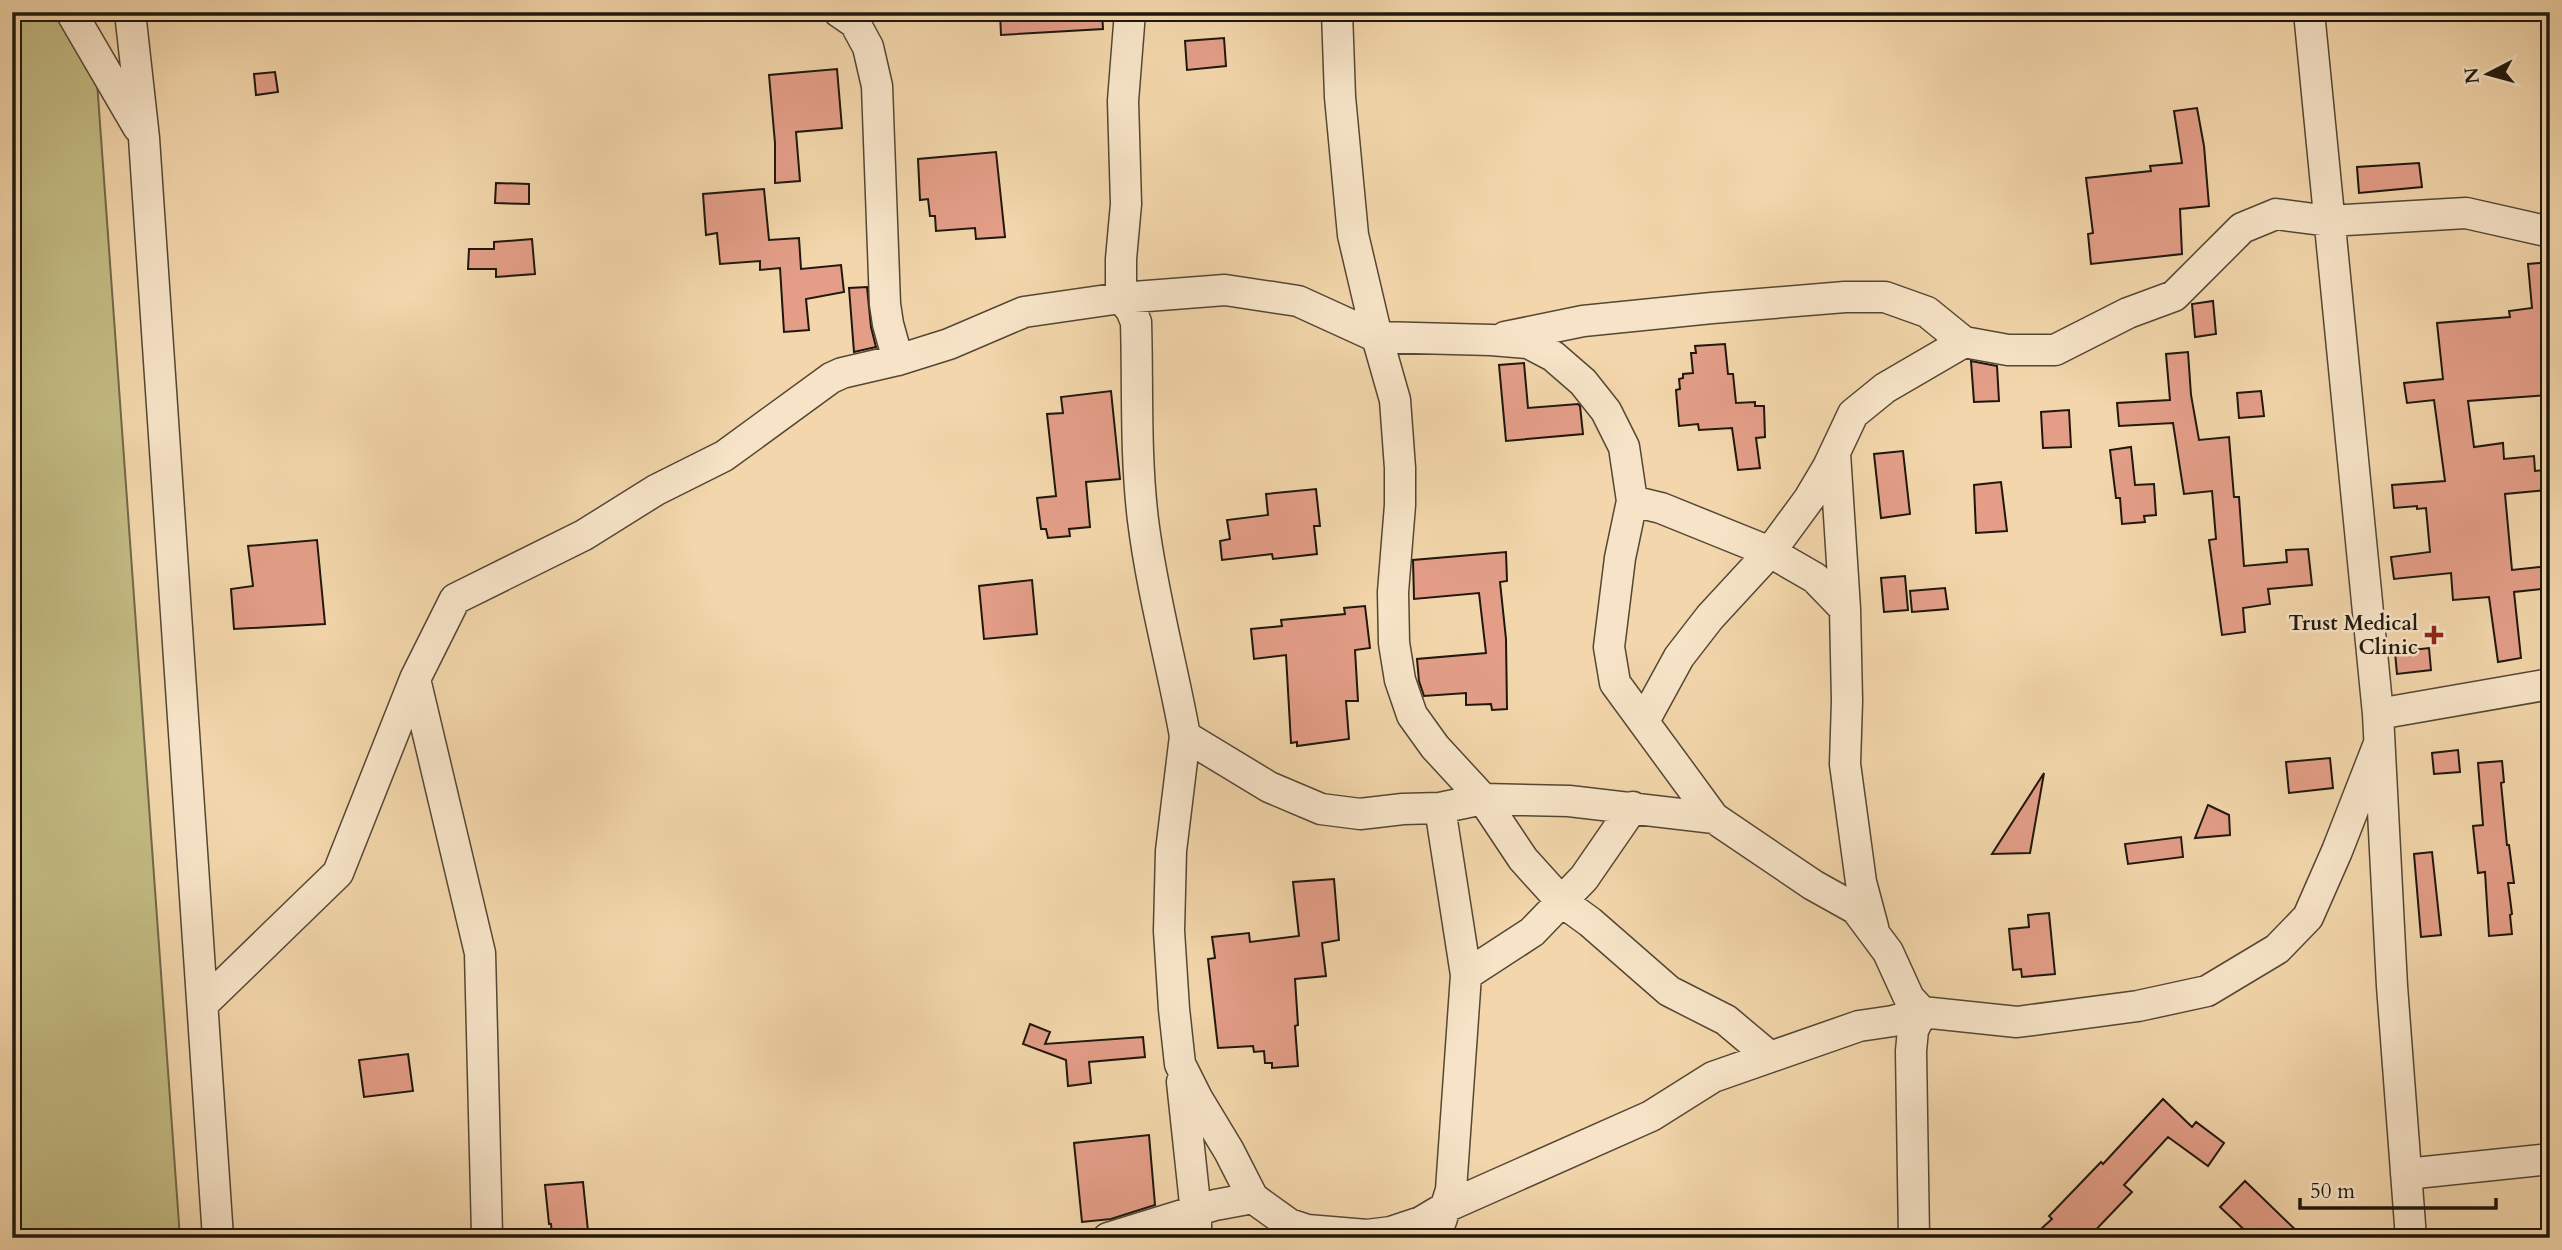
<svg xmlns="http://www.w3.org/2000/svg" width="2562" height="1250" viewBox="0 0 2562 1250" font-family="Cardo,serif">
<style>
.green{fill:#c3bb83;stroke:#716948;stroke-width:2}
.building{fill:#e49e88;stroke:#1f170d;stroke-width:2}
.lines{fill:none;stroke-linecap:round;stroke-linejoin:round}
.minor-casing{stroke:#544734;stroke-width:33}
.minor{stroke:#f7e4c8;stroke-width:30}
.poi-dot{fill:#8f2418;stroke:#f7e4c8;stroke-width:2.5}
.labels{text-anchor:middle;stroke-width:5;stroke-linejoin:round;paint-order:stroke}
.poi-label{font-size:21px;font-weight:bold;fill:#1f170d;stroke:#f7e4c8;text-anchor:end}
</style>
<rect width="100%" height="100%" fill="#f3d6ab"/>
<filter id="stains"><feTurbulence type="fractalNoise" baseFrequency=".00286" numOctaves="4"/><feColorMatrix values="0 0 0 0 .2 0 0 0 0 .09 0 0 0 0 .02 0 0 0 .5 -.17"/></filter>
<radialGradient id="worn" r=".72"><stop offset=".6" stop-color="#630" stop-opacity="0"/><stop offset="1" stop-color="#630" stop-opacity=".3"/></radialGradient>
<!-- green -->
<path class="green" d="M 12,12 L 92,12 L 180,1238 L 12,1238 Z"/>
<!-- building -->
<path class="building" d="M 1000,12 L 1102,12 L 1103,29 L 1001,35 Z
M 1224,38 L 1226,66 L 1187,70 L 1185,41 Z
M 837,69 L 842,128 L 796,132 L 800,181 L 775,183 L 775,143 L 769,75 Z
M 275,72 L 278,92 L 256,95 L 254,74 Z
M 2197,108 L 2204,146 L 2209,206 L 2180,209 L 2182,254 L 2091,264 L 2088,234 L 2093,233 L 2086,178 L 2151,171 L 2150,166 L 2182,163 L 2174,111 Z
M 996,152 L 1005,237 L 976,239 L 975,228 L 936,231 L 935,216 L 930,216 L 928,199 L 920,200 L 918,159 Z
M 2419,163 L 2422,187 L 2359,193 L 2357,167 Z
M 496,183 L 529,184 L 529,204 L 495,203 Z
M 764,189 L 769,240 L 799,238 L 801,269 L 841,265 L 844,292 L 806,299 L 809,330 L 784,332 L 780,268 L 760,270 L 760,261 L 720,264 L 717,233 L 706,235 L 703,194 Z
M 532,239 L 535,274 L 496,277 L 496,269 L 468,269 L 469,249 L 494,249 L 494,242 Z
M 2550,262 L 2550,395 L 2468,401 L 2474,447 L 2503,443 L 2504,459 L 2534,456 L 2535,471 L 2546,470 L 2548,490 L 2505,494 L 2512,570 L 2550,566 L 2550,588 L 2514,592 L 2521,658 L 2498,662 L 2489,597 L 2453,600 L 2451,573 L 2394,579 L 2391,557 L 2430,552 L 2426,508 L 2417,509 L 2417,506 L 2394,508 L 2392,485 L 2445,481 L 2434,400 L 2407,403 L 2404,383 L 2443,379 L 2437,323 L 2510,317 L 2509,311 L 2532,308 L 2528,264 Z
M 867,287 L 871,327 L 876,347 L 854,352 L 849,288 Z
M 2213,301 L 2216,334 L 2195,337 L 2192,304 Z
M 1725,344 L 1728,374 L 1733,374 L 1736,403 L 1755,402 L 1755,406 L 1764,406 L 1765,437 L 1756,438 L 1760,468 L 1738,470 L 1732,428 L 1699,430 L 1698,424 L 1679,426 L 1676,390 L 1680,389 L 1679,379 L 1683,378 L 1683,374 L 1693,373 L 1691,353 L 1696,353 L 1695,346 Z
M 2188,352 L 2191,395 L 2199,440 L 2229,437 L 2234,497 L 2239,497 L 2244,566 L 2287,562 L 2286,550 L 2308,549 L 2312,585 L 2268,589 L 2270,604 L 2243,608 L 2245,632 L 2222,635 L 2209,540 L 2216,539 L 2212,491 L 2184,494 L 2173,423 L 2119,426 L 2117,403 L 2170,400 L 2166,354 Z
M 1971,361 L 1997,366 L 1999,401 L 1974,402 Z
M 1524,363 L 1528,408 L 1578,404 L 1580,406 L 1583,434 L 1506,441 L 1499,365 Z
M 1111,391 L 1120,479 L 1086,482 L 1090,527 L 1069,529 L 1070,536 L 1048,538 L 1046,529 L 1041,529 L 1037,498 L 1056,496 L 1047,414 L 1063,413 L 1061,397 Z
M 2261,391 L 2264,416 L 2239,418 L 2237,393 Z
M 2069,410 L 2071,447 L 2043,448 L 2041,412 Z
M 2131,447 L 2135,485 L 2154,484 L 2156,515 L 2144,516 L 2145,522 L 2122,524 L 2120,498 L 2116,498 L 2110,450 Z
M 1903,451 L 1910,514 L 1881,518 L 1874,454 Z
M 2001,482 L 2007,531 L 1976,533 L 1974,485 Z
M 1316,489 L 1320,526 L 1314,526 L 1317,554 L 1273,559 L 1272,554 L 1222,560 L 1220,541 L 1230,539 L 1227,520 L 1268,515 L 1266,494 Z
M 317,540 L 325,624 L 234,629 L 231,589 L 253,586 L 248,546 Z
M 1506,552 L 1507,581 L 1500,582 L 1506,639 L 1507,709 L 1492,710 L 1491,704 L 1466,705 L 1466,693 L 1424,696 L 1419,681 L 1417,659 L 1486,653 L 1479,593 L 1414,599 L 1413,560 Z
M 1905,576 L 1908,610 L 1884,612 L 1881,578 Z
M 1032,580 L 1037,634 L 984,639 L 979,586 Z
M 1945,588 L 1948,609 L 1912,612 L 1910,591 Z
M 1365,606 L 1370,648 L 1355,650 L 1358,701 L 1346,701 L 1349,739 L 1297,746 L 1297,742 L 1291,743 L 1286,655 L 1254,659 L 1251,629 L 1282,626 L 1281,620 L 1345,614 L 1344,608 Z
M 2429,648 L 2431,670 L 2397,674 L 2395,652 Z
M 2458,750 L 2460,772 L 2434,774 L 2432,753 Z
M 2330,758 L 2333,788 L 2289,793 L 2286,762 Z
M 2502,761 L 2504,782 L 2501,783 L 2507,845 L 2509,845 L 2514,883 L 2508,883 L 2512,914 L 2510,915 L 2512,934 L 2489,936 L 2485,872 L 2478,873 L 2473,826 L 2483,825 L 2478,763 Z
M 2044,773 L 2030,853 L 1992,854 Z
M 2208,805 L 2229,815 L 2230,835 L 2195,838 Z
M 2181,837 L 2183,857 L 2128,864 L 2125,844 Z
M 2432,852 L 2441,935 L 2421,937 L 2414,854 Z
M 1334,879 L 1339,940 L 1322,943 L 1326,976 L 1295,979 L 1298,1025 L 1295,1026 L 1298,1066 L 1272,1068 L 1272,1063 L 1265,1063 L 1264,1051 L 1254,1052 L 1253,1046 L 1218,1048 L 1208,959 L 1215,958 L 1212,937 L 1249,933 L 1250,942 L 1299,936 L 1293,882 Z
M 2049,913 L 2055,974 L 2022,977 L 2021,969 L 2013,970 L 2009,929 L 2029,927 L 2028,915 Z
M 1030,1024 L 1050,1032 L 1045,1044 L 1143,1037 L 1145,1057 L 1089,1062 L 1091,1083 L 1068,1086 L 1066,1060 L 1023,1044 Z
M 408,1054 L 413,1091 L 364,1097 L 359,1060 Z
M 2163,1099 L 2192,1127 L 2196,1122 L 2224,1143 L 2208,1166 L 2168,1137 L 2124,1185 L 2132,1192 L 2088,1238 L 2031,1238 L 2052,1219 L 2049,1216 L 2101,1162 L 2103,1164 Z
M 1149,1135 L 1155,1205 L 1111,1219 L 1082,1222 L 1074,1143 Z
M 2245,1181 L 2304,1238 L 2253,1238 L 2220,1207 Z
M 583,1182 L 588,1231 L 552,1234 L 551,1224 L 549,1224 L 545,1185 Z"/>
<g class="lines">
<!-- minor casing -->
<g class="minor-casing">
<path id="minor" d="M 71,12 L 138,127
M 130,12 L 144,138 L 218,1238
M 839,12 L 855,23 L 868,47 L 877,86 L 885,304 L 888,324 L 898,360
M 1130,12 L 1123,101 L 1126,204 L 1121,259 L 1121,298 L 1131,310 L 1136,322 C 1138,388 1135,454 1143,520 C 1152,593 1172,664 1185,736 L 1269,787 L 1321,809 L 1360,814 L 1403,809 L 1440,808 L 1483,799 L 1569,801 L 1714,818
M 1337,12 L 1340,97 L 1353,235 L 1377,337 L 1491,340 L 1528,343 L 1553,356 L 1583,382 L 1606,411 L 1624,447 L 1632,501 L 1620,558 L 1609,647 L 1615,683 L 1714,818 L 1813,885 L 1856,909 L 1888,952 L 1909,998 L 1922,1012 L 2017,1022 L 2138,1006 L 2207,991 L 2277,949 L 2308,917 L 2337,851 L 2378,746
M 2309,12 L 2378,714 L 2392,986 L 2411,1238
M 1505,337 L 1583,321 L 1712,308 L 1845,297 L 1885,297 L 1927,312 L 1964,342 L 2008,350 L 2055,350 L 2128,313 L 2174,296 L 2242,228 L 2276,214 L 2329,221 L 2466,213 L 2550,232
M 1835,453 L 1845,609
M 1632,501 L 1661,508 L 1770,552 L 1815,578 L 1845,609 L 1847,701 L 1845,764 L 1861,882 L 1873,927
M 415,679 L 480,953 L 487,1234 L 490,1238
M 2378,714 L 2550,684
M 1644,721 L 1679,657 L 1710,617 L 1770,552 L 1809,499 L 1828,467 L 1853,414 L 1885,388 L 1964,342
M 1185,736 L 1171,851 L 1169,931 L 1174,1009 L 1180,1064 L 1197,1098 L 1229,1151 L 1253,1198 L 1289,1224 L 1307,1230 L 1367,1235 L 1391,1232 L 1421,1222 L 1446,1207 L 1651,1116 L 1713,1077 L 1859,1026 L 1893,1021 L 1922,1012
M 1440,808 L 1466,975 L 1451,1190 L 1441,1221
M 1466,975 L 1532,932 L 1584,878 L 1633,807
M 203,1004 L 338,873 L 415,679 L 455,599 L 584,535 L 656,490 L 724,456 L 831,378 L 842,373 L 898,360 L 949,344 L 1024,312 L 1121,298 L 1225,290 L 1298,301 L 1377,337 L 1395,400 L 1400,468 L 1400,505 L 1393,592 L 1394,643 L 1400,680 L 1412,715 L 1435,747 L 1483,799 L 1523,859 L 1561,901 L 1590,922 L 1669,991 L 1726,1020 L 1770,1057
M 1182,1082 L 1196,1213 L 1196,1238
M 2406,1174 L 2550,1159
M 1108,1238 L 1215,1205 L 1253,1198
M 1914,1238 L 1911,1051 L 1913,1030 L 1922,1012"/>
</g>
<!-- minor -->
<use href="#minor" class="minor"/>
</g>
<!-- markers -->
<path class="poi-dot" d="M2430.5 624.5h7v7h7v7h-7v7h-7v-7h-7v-7h7z"/>
<g class="labels">
<!-- poi labels -->
<g class="poi-label">
<text x="2418" y="630">Trust Medical<tspan x="2418" dy="24">Clinic</tspan></text>
</g>
</g>
<!-- margin -->
<rect width="2562" height="1250" fill="none" stroke="#f3d6ab" stroke-width="42"/>
<rect x="14" y="14" width="2534" height="1222" fill="none" stroke="#1f170d" stroke-width="3.5"/>
<rect x="21" y="21" width="2520" height="1208" fill="none" stroke="#1f170d" stroke-width="2"/>
<!-- north arrow -->
<g transform="translate(2488 74) rotate(264)" stroke="#f7e4c8" stroke-width="5" paint-order="stroke">
<path d="M0-5L12 26L0 18L-12 26Z" fill="#1f170d"/>
<text y="-10" font-size="19" font-weight="bold" text-anchor="middle" fill="#1f170d">N</text>
</g>
<!-- scale -->
<path d="M2300 1198v10h196v-10" fill="none" stroke="#1f170d" stroke-width="3.5"/>
<text x="2310" y="1198" font-size="21" fill="#1f170d" stroke="#f7e4c8" stroke-width="5" paint-order="stroke">50 m</text>
<rect width="100%" height="100%" filter="url(#stains)"/>
<rect width="100%" height="100%" fill="url(#worn)"/>
</svg>
